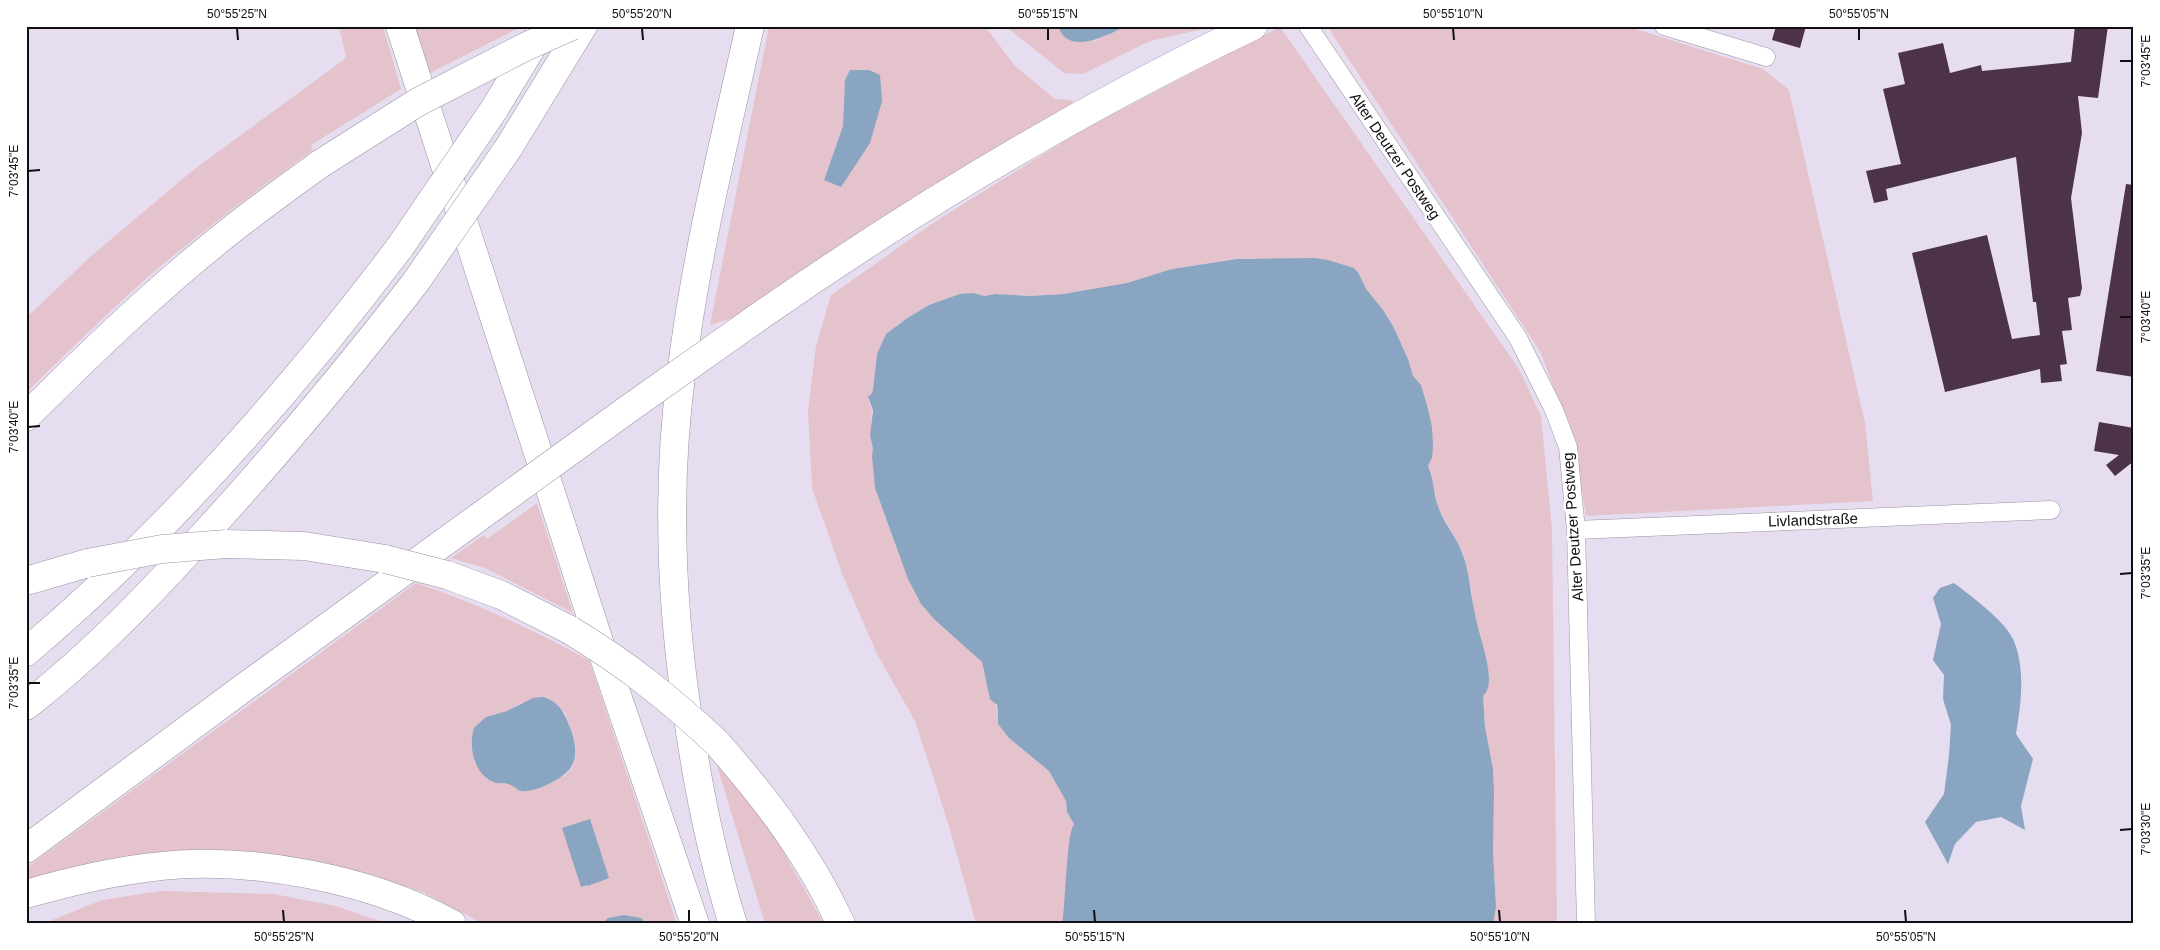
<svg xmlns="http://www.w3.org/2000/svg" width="2160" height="950" viewBox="0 0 2160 950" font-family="Arial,sans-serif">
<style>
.green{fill:#e4c3cc;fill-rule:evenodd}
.water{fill:#89a5c1}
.building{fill:#4d3348}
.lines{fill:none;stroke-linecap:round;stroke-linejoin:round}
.street-casing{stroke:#9992a2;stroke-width:19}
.highway-casing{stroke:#9992a2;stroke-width:29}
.street{stroke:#fff;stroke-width:18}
.highway{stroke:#fff;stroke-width:28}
.highway-bridge-casing{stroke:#9992a2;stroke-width:29;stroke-linecap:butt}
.highway-bridge{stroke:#fff;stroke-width:28}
.ticks{fill:none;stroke:#110e14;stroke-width:2}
.labels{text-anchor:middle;stroke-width:5;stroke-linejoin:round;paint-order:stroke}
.street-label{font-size:15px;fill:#110e14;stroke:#fff}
.neatline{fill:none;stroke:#110e14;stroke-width:2}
.ticks-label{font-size:12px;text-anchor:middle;fill:#110e14}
</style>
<rect width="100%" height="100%" fill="#e6def0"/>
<!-- green -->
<path class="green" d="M 339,26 L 383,26 L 401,89 L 311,145 L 313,150 C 266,184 219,218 174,255 C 122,298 74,346 26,393 L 26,318 L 90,257 L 192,171 L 346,58 Z
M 415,26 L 523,26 L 428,74 Z
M 769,26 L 985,26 L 1015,66 L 1055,99 L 1072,100 L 1074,106 L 933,191 L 735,317 L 710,325 ZM 843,126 L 841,187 L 824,179 Z
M 1005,26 L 1058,26 L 1060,31 L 1095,41 L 1126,26 L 1210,26 L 1203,29 L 1150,41 L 1083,74 L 1064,73 Z
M 1327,26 L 1626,26 L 1763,69 L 1789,90 L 1865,423 L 1873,501 L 1586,516 L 1575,446 L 1541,353 Z
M 1280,27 L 1519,369 L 1541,416 L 1552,529 L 1557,924 L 1493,924 L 1496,907 L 1493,851 L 1494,792 L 1493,769 L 1485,727 L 1483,696 L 1489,680 L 1487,661 L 1474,614 L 1471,587 L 1462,551 L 1438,507 L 1432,480 L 1432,474 L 1428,466 L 1432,458 L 1432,427 L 1421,386 L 1413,376 L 1408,359 L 1393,326 L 1383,310 L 1365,289 L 1359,274 L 1254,258 L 1237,259 L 1172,269 L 1127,283 L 1063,294 L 1030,296 L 995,294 L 985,296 L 973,293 L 929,305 L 897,325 L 877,354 L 873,390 L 869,402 C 874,412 871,418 871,429 C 871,435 873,442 873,448 C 873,461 873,474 875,488 L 908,579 L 921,604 L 934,619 L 966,646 L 982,662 L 983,670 L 998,712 L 998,724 L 1009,738 L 1049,771 L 1066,801 L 1067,812 L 1074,824 L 1062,924 L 976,924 L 949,826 L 915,721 L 877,654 L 843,576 L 812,488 L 808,410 L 816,346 L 831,295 L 936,221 L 1082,130 Z
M 537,503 L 573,613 L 485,568 L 451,558 L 484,535 L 487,539 Z
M 416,583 C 477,603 533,630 589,660 L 677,924 L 647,924 L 646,921 C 630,917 615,911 602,924 L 483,924 L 423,892 L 354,872 L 265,855 L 26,885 L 26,868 ZM 521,703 L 565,712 L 575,742 L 576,754 L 573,766 L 565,775 L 555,781 L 539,788 L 522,791 L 507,783 L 487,777 L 474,761 L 486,717 L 507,711 Z
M 712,749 L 766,821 L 824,924 L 765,924 Z
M 161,891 L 274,894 L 336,906 L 388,924 L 42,924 L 102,900 Z"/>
<!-- water -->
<path class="water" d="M 1058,26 L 1126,26 C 1108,35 1068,57 1058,26 Z
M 850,70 L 869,70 L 880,75 L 882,101 L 870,143 L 841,187 L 824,180 L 843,126 L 845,80 Z
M 1315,258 L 1328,260 L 1354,268 L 1359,274 L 1366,289 L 1383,310 L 1393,326 L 1408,359 L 1413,376 L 1421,385 L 1428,409 L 1432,427 L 1433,446 L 1432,458 L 1428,466 C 1434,478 1433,493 1438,506 C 1443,522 1455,535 1461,550 C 1470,571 1470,593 1475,614 C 1479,636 1488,656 1489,678 C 1489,684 1488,692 1483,696 L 1485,727 L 1493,769 L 1494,792 L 1493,851 L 1496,907 L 1493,924 L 1062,924 C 1066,904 1066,836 1074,824 L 1067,812 L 1066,801 L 1049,771 L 1009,738 L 998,724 L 998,711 L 997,705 L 990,699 L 982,662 L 934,619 L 921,604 L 908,579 L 875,488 L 872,456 L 873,448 L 870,435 L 873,411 L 868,396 L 871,395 L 873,390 L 877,354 L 886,334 L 906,319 L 929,305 L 960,294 L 973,293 L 985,296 L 995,294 L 1030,296 L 1063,294 L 1127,283 L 1172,269 L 1237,259 Z
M 1954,583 C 1972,597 2003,619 2013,639 C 2026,668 2021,704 2016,734 L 2033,759 L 2021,806 L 2025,830 L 2001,817 L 1976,822 L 1955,844 L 1948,864 L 1925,822 L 1944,794 L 1949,755 L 1951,725 L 1943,699 L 1944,675 L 1933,660 L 1941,624 L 1933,598 L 1940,588 Z
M 543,697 C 560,702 565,714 571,730 C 582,761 572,774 544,786 C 538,789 527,792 521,791 C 517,790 513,785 508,784 C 504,782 500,784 496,783 C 474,776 468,747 474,728 L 486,717 L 507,711 L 533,698 Z
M 590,819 L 609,878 L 588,886 L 587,885 L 581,887 L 562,828 Z
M 624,915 L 641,918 L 647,924 L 602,924 L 608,918 Z"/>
<!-- building -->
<path class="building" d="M 1776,26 L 1806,26 L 1800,48 L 1772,40 Z
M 2075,26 L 2108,26 L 2098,98 L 2078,96 L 2082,133 L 2071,198 L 2082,288 L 2080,296 L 2068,298 L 2072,330 L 2062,331 L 2067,364 L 2060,365 L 2062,381 L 2041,383 L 2040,369 L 1945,392 L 1912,253 L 1987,235 L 2012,339 L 2040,335 L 2036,302 L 2033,302 L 2016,157 L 1886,189 L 1888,200 L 1874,203 L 1866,171 L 1901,164 L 1883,89 L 1905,84 L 1898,53 L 1943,43 L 1950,73 L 1981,65 L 1982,71 L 2071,62 Z
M 2126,184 L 2134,185 L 2134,377 L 2096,371 Z
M 2099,422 L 2134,428 L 2134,461 L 2115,476 L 2106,465 L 2119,455 L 2094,451 Z"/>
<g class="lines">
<!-- street casing -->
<g class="street-casing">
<path id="street" d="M 1308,26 L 1518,338 L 1554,410 L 1568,447 L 1576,530 L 1586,924
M 1664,26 L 1766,57
M 1576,530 L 2051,510"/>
</g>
<!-- highway casing -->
<g class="highway-casing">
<path id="highway" d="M 400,26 L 607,666 L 695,924
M 493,111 L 541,32
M 509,147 L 583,26
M 757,318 C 915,208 1079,109 1253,26
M 26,417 C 95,348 166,280 244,220 C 269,201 295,182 320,164
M 226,544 L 304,546 L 385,559
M 447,575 L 501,595 L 570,630
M 26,581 L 88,563
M 26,652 C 167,533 289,394 400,247
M 26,706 C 93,654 152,592 208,530 C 281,450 349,368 415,283
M 717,743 C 767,800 809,855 841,924
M 26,849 L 246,686 L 479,517
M 26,894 C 68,882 109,872 153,867 C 245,855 370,878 452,924
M 733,924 C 712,857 698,788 688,718 C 671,605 666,490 681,376 C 695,258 724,142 750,26"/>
</g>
<!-- street -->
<use href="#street" class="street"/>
<!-- highway -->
<use href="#highway" class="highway"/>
<!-- highway-bridge casing -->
<g class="highway-bridge-casing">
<path id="highway-bridge" d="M 320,164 L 418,102 L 525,47 L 572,26
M 400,247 L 493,111
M 415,283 L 509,147
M 479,517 L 624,412 L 757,318
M 385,559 L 447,575
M 88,563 L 162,549 L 226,544
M 570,630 C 626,664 669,698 717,743"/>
</g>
<!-- highway-bridge -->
<use href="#highway-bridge" class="highway-bridge"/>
</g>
<!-- ticks -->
<path class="ticks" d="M 237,28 L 238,40M 642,28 L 643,40M 1048,28 L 1048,40M 1453,28 L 1454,40M 1859,28 L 1859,40M 2120,61 L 2132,61M 28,171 L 40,170M 2120,317 L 2132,317M 28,427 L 40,426M 2120,574 L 2132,573M 28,683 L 40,683M 2120,830 L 2132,829M 283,910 L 284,922M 689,910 L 689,922M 1094,910 L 1095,922M 1499,910 L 1500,922M 1905,910 L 1906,922"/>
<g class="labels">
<!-- street labels -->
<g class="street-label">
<text transform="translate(1395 156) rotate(56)" y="5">Alter Deutzer Postweg</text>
<text transform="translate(1813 520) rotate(-2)" y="5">Livlandstraße</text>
<text transform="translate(1573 527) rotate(-94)" y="5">Alter Deutzer Postweg</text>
</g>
</g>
<!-- border -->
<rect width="2160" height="950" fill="none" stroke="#ffffff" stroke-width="55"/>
<rect x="28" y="28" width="2104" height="894" class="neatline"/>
<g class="ticks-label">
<text x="237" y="18">50°55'25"N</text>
<text x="642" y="18">50°55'20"N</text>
<text x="1048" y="18">50°55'15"N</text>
<text x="1453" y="18">50°55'10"N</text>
<text x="1859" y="18">50°55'05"N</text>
<text transform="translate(2146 61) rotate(-90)" y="4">7°03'45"E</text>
<text transform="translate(14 171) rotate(-90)" y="4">7°03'45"E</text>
<text transform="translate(2146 317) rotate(-90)" y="4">7°03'40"E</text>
<text transform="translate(14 427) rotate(-90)" y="4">7°03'40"E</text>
<text transform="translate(2146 573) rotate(-90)" y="4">7°03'35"E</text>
<text transform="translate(14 683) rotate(-90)" y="4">7°03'35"E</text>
<text transform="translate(2146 829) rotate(-90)" y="4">7°03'30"E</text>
<text x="284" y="941">50°55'25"N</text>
<text x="689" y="941">50°55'20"N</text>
<text x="1095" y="941">50°55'15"N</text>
<text x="1500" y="941">50°55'10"N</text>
<text x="1906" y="941">50°55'05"N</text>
</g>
</svg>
